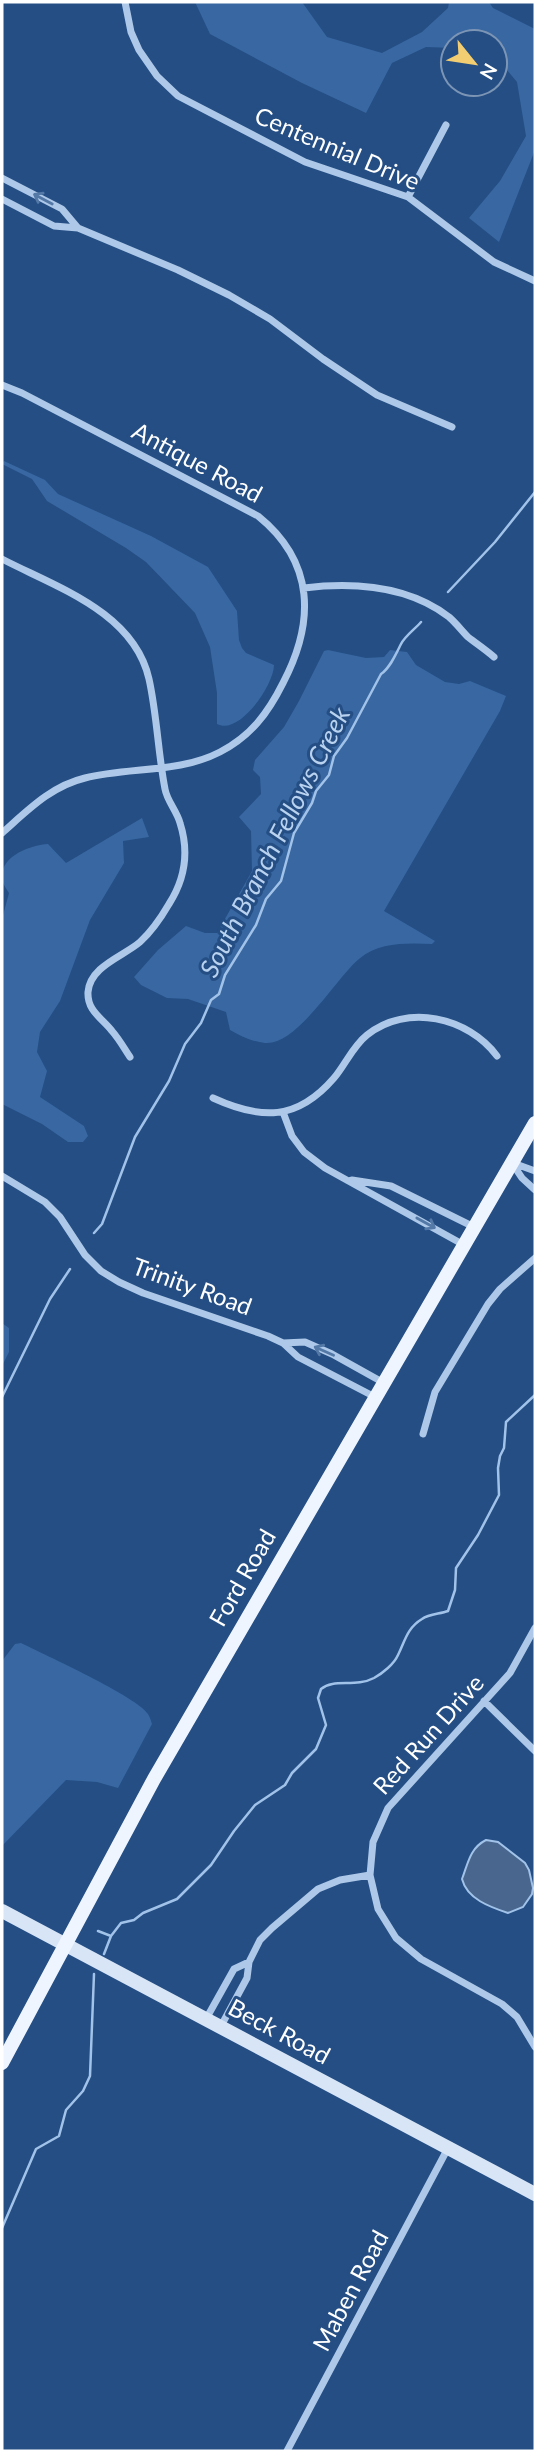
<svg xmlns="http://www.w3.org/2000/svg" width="537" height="2453" viewBox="0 0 537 2453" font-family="Lato,sans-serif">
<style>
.green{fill:#3867a1}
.water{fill:#49678e;stroke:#a1c2e9;stroke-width:2}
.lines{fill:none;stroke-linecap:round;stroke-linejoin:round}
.stream{stroke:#a1c2e9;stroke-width:2.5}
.minor{stroke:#adc8e8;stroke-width:7}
.secondary{stroke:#d7e5f7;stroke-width:14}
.primary{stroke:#eff5fe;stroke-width:14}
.oneway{stroke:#5479a7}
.labels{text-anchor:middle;stroke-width:6;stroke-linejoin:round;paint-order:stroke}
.street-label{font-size:24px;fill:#fff;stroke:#244e84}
.water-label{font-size:26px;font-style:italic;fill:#b9d2ef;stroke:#244e84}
</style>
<rect width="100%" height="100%" fill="#244e84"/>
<!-- green -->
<path class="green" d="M 195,2 L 302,2 L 327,37 L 382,53 L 422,32 L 448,8 L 449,2 L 489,2 L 493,8 L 535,29 L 535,150 L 499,242 L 469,218 L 500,181 L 526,136 L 517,82 L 495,56 L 495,42 L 453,42 L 453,48 L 426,47 L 392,63 L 366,113 L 302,83 L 210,34 Z
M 4,461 L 45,480 L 58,494 L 151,536 L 208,567 L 237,611 L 239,640 L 242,648 L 246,653 L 274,665 C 274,685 239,736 217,724 L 217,693 L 210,647 L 195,613 L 146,562 L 126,548 L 47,501 L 32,479 L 2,464 Z
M 328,650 L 366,658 L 384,657 L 390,650 L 407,652 L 416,665 L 445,682 L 459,684 L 470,681 L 506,696 L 500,711 L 384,911 L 435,941 L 432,944 C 407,943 379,942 359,959 C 336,978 297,1046 265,1043 C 253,1042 240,1036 230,1030 L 226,1012 L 188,999 L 167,998 L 141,985 L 134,977 L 158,950 L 186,926 L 205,933 L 217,933 L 252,871 L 251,831 L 239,817 L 261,794 L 260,777 L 253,770 L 255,760 L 284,727 L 299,701 L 324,651 Z
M 142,818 L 149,837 L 123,841 L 124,863 L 90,920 L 60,1001 L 40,1032 L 37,1052 L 47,1071 L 40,1097 L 84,1126 L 88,1136 L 83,1142 L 68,1142 L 42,1124 L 2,1104 L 2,919 L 9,893 C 6,888 2,883 2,878 C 0,856 31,845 48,844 L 66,863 Z
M 2,1323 L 9,1328 L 9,1352 L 2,1366 Z
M 21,1643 C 45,1655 136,1696 148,1714 C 150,1717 151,1721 152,1724 L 118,1788 L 97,1782 L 66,1780 L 2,1846 L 2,1661 L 15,1644 Z"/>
<!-- water -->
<path class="water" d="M 486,1840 L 498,1842 L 525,1863 L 529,1870 L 533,1888 L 532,1894 L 523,1907 L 508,1913 C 490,1907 467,1899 462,1879 C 468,1863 470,1848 486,1840 Z"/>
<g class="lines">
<!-- stream -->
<path class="stream" d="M 448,592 L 495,542 L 535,492
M 94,1233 L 102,1224 L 135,1137 L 169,1081 L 185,1044 L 201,1023 L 211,1000 L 219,994 L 225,975 L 256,925 L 266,899 L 281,881 L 294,833 L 312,803 L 316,791 L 329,775 L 334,756 L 347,738 L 381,674 C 390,668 396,654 401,644 C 405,636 415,629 421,622
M 2,1397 L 50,1299 L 70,1269
M 98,1931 L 111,1936
M 104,1954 L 111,1936 L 121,1923 L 134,1920 L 143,1913 L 177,1899 L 211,1865 L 234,1831 L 255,1805 L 285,1785 L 292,1773 L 316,1749 L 326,1725 L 318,1698 L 321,1689 C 334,1678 355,1688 374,1678 C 383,1673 394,1664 398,1655 C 405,1641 407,1628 422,1619 C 429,1614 440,1614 448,1611 L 455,1590 L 456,1568 L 478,1535 L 499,1495 L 498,1468 L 500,1456 L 504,1448 L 506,1422 L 535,1395
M 2,2228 L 36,2149 L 59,2136 L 66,2110 L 83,2091 L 90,2076 L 94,1974"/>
<!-- minor -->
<path class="minor" d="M 125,2 L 131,32 L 139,50 L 157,76 L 178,96 L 305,162 L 408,197 L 494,262 L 535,281
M 2,178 L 62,209 L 78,228
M 408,197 L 446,125
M 2,199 L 54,226 L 78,228 L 178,270 L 229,295 L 270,319 L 323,359 L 377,395 L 452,427
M 2,385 L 22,393 L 258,516 C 315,562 315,622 283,683 C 268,713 251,736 220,752 C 180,773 129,767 85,778 C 51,786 27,811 2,833
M 2,559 C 56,587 134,612 149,679 C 157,715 158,753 165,789 C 167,801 177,811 180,823 C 189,851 185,879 169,904 C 162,916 151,932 140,942 C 124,956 90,966 88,992 C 87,1011 102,1018 112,1031 C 119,1039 124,1048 130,1057
M 304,588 C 354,582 407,585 449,617 C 456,623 462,631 468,637 C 477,644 486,650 494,657
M 213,1098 C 261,1120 297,1121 334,1078 C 345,1065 353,1046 367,1035 C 407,1003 468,1017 497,1056
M 283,1112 L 292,1136 L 304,1152 L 325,1168 L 464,1245
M 512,1163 L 522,1178 L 535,1190
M 513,1163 L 535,1171
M 2,1176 L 45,1202 L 60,1217 L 85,1255 L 101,1271 L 119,1282 L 143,1293 L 268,1336 L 283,1343
M 352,1180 L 391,1186 L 474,1227
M 375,1397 L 298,1357 L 283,1343 L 305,1342 L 332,1354 L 384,1383
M 423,1434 L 435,1392 L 488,1304 L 500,1289 L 535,1258
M 535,1628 L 510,1673 L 388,1808 L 373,1842 L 370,1875 L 378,1909 L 396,1938 L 421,1959 L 502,2004 L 517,2017 L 535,2047
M 484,1701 L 535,1751
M 206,2019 L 234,1969 L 249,1962
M 221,2026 L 247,1978 L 249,1962 L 260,1940 L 272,1928 L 318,1889 L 340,1880 L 370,1875
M 287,2451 L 448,2148"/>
<!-- secondary -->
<path class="secondary" d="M 2,1911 L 535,2194"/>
<!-- primary -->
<path class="primary" d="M 2,2063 L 154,1779 L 535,1123"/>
</g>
<!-- one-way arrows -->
<defs><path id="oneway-shaft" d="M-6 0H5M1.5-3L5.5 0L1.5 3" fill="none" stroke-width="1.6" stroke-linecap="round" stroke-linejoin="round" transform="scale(1.75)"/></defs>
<g class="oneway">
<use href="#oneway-shaft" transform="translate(43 199) rotate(-152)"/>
<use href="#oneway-shaft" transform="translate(426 1223) rotate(29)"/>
<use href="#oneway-shaft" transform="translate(324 1351) rotate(-156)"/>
</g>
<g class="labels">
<!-- street labels -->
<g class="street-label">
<text transform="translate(337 149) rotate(23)" y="8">Centennial Drive</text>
<text transform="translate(197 463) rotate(28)" y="8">Antique Road</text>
<text transform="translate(192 1287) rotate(20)" y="8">Trinity Road</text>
<text transform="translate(243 1578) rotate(-60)" y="8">Ford Road</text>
<text transform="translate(429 1735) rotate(-48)" y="8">Red Run Drive</text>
<text transform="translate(279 2032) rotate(28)" y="8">Beck Road</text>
<text transform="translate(351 2291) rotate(-62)" y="8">Maben Road</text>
</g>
<!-- water labels -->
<g class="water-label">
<text transform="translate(275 842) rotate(-63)" y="9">South Branch Fellows Creek</text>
</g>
</g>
<!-- border -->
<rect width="537" height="2453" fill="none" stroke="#ffffff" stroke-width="7"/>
<!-- north arrow -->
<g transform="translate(474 63) rotate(120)"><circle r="33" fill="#244e84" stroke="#7c95b5" stroke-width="2"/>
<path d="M0-5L12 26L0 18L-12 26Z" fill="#f2cd71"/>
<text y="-10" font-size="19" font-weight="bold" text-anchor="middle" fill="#ffffff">N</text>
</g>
</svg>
